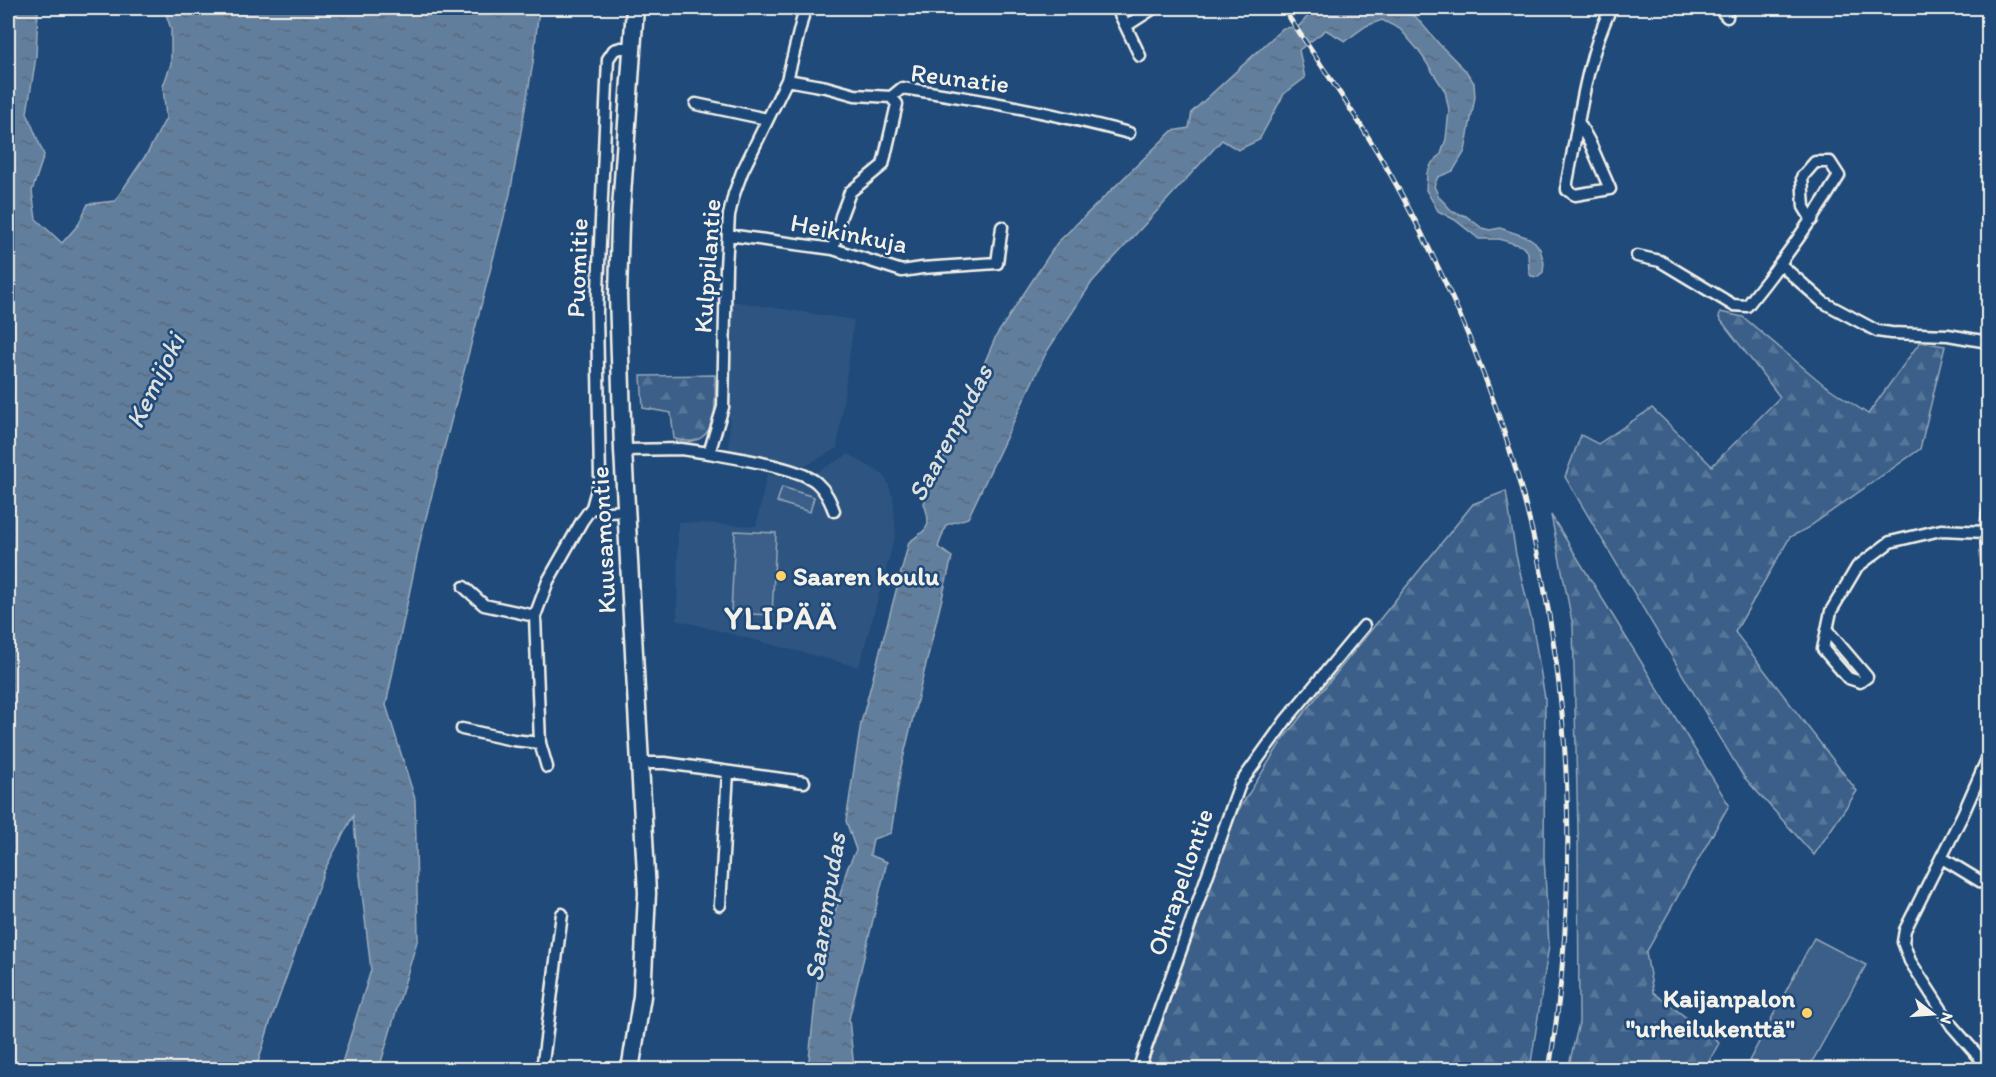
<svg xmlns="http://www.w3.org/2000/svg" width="1996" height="1077" viewBox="0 0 1996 1077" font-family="Itim,sans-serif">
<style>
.built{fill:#2d5581}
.forest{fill:url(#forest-firs);stroke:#97a8b8;stroke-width:1.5}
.green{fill:#3a5f88;stroke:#97a8b8;stroke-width:1.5}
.water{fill:url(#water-ripples);stroke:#9cacbb;stroke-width:1.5}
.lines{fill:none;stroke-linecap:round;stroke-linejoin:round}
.street-casing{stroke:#f4f1e8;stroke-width:15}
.primary-casing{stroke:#f4f1e8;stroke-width:21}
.street{stroke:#1f4a7a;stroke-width:10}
.primary{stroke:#1f4a7a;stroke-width:16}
.rail-casing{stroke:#f4f1e8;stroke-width:5}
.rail{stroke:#1f4a7a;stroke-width:3;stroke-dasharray:9;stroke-linecap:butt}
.poi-dot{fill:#ffd166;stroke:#1f4a7a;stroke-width:2}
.labels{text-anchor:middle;stroke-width:5;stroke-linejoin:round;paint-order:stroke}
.street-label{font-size:26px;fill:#f4f1e8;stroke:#1f4a7a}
.poi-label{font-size:26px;font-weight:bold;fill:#f4f1e8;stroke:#1f4a7a;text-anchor:start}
.water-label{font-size:27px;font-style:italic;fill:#dee0dd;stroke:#1f4a7a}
.district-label{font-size:32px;font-weight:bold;letter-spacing:1.5px;fill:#f4f1e8;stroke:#1f4a7a}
</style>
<defs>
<pattern id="forest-firs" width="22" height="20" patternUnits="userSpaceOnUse" patternTransform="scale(1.5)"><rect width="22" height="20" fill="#3a5f88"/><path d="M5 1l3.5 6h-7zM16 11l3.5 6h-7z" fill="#577699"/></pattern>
<pattern id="water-ripples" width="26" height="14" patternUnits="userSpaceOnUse" patternTransform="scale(1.5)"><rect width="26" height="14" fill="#627e9d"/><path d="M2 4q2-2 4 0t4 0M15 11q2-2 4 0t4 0" fill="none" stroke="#58687a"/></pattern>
</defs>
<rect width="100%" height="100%" fill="#1f4a7a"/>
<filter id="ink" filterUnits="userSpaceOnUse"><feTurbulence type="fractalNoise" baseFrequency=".0167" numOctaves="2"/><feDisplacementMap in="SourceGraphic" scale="12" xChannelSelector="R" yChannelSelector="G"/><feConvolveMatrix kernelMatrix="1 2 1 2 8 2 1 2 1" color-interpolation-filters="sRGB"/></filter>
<g filter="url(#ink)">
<!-- built -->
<path class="built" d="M 731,301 L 854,320 L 837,448 L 800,469 L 729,453 Z
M 849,454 L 885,476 L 893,497 L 896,533 L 859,667 L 677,620 L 678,522 L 756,526 L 767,474 L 801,481 Z"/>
<!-- forest -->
<path class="forest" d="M 1720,312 L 1743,317 L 1823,384 L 1868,414 L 1920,342 L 1945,346 L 1920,449 L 1806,529 L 1790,537 L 1735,632 L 1857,791 L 1814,855 L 1743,776 L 1565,477 L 1581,435 L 1598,444 L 1652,408 L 1712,466 L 1780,397 L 1719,318 Z
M 715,375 C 715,395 720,435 693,441 C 687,442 680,440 674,439 L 671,413 L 643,408 L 641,376 Z
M 1506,491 L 1516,555 L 1532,622 L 1545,698 L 1544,857 L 1549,945 L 1530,1069 L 1146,1069 L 1236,814 L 1283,739 L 1473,504 Z
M 1551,515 L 1729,805 L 1646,953 L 1653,992 L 1719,1043 L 1706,1067 L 1695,1070 L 1568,1069 L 1579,1023 L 1578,832 L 1573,626 Z"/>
<!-- green -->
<path class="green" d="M 782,487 L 814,497 L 810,512 L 777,502 Z
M 735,531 L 776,533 L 772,615 L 731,613 Z
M 1814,938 L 1866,965 L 1808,1069 L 1765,1069 L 1749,1061 Z"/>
<!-- water -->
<path class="water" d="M 8,8 L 38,8 L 36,57 L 27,113 L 44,155 L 32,191 L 36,219 L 62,243 L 78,225 L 88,204 L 115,201 L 148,152 L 166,118 L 163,86 L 171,64 L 171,29 L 164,8 L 539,8 L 533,63 L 510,194 L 421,537 L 386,705 L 415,799 L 418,938 L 379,1069 L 340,1069 L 371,970 L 353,816 L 324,871 L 270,1023 L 256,1069 L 8,1069 Z
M 1309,8 L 1397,8 L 1416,17 L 1440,45 L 1466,71 L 1474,83 L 1475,97 L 1465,151 L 1453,171 L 1438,177 L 1434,186 L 1439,197 L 1453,212 L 1466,216 L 1482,228 L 1490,230 L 1500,228 L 1529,238 L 1535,242 L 1540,249 L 1544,263 L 1543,272 L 1537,277 L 1531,276 L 1529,272 L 1528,253 L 1522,246 L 1499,239 L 1479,239 L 1455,220 L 1438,211 L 1433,202 L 1426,190 L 1427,173 L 1432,163 L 1441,154 L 1446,139 L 1449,110 L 1445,91 L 1419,51 L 1400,29 L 1382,20 L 1366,26 L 1345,41 L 1326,30 L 1299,50 L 1305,78 L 1284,94 L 1259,140 L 1238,150 L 1222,140 L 1092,282 L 1046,353 L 968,518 L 946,525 L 938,547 L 952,557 L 901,767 L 891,833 L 873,839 L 870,855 L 887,862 L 849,1019 L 854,1069 L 808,1069 L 818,974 L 847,869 L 856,850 L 846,821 L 861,723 L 909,542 C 929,528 932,527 924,503 L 996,336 L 1057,243 L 1172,131 L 1189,128 L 1192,112 L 1283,28 L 1298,27 L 1309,15 Z"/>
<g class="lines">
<!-- street casing -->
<g class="street-casing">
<path id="street" d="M 1117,8 L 1140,56
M 1719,8 L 1727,17
M 1126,26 L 1154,8
M 787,80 L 826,87 L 855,95 L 891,97 L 902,88 C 979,99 1054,113 1129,133
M 696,104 L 767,119
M 1579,123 L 1590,143 L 1610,189 L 1575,195 L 1567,190 L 1567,182 C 1579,124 1585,61 1611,8
M 728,235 L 833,249 L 902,271 L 922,268 L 997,263 L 1002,227
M 833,249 L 841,216 L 850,192 L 883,165 L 897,104 L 891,97
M 1637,256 L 1660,261 L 1733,305 L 1747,306 C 1781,264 1811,222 1839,176 L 1830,162 L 1815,162 L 1802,177 L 1804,207 L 1812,220
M 1781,265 L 1823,302 L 1877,331 L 1891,333 L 1948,335 L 1988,342
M 623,450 L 681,449 L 709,453 L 723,407 L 726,267 L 729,215 L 734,194 L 742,172 L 787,80 L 805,8
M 709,453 C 734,458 800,467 817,483 C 826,491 830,500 834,511
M 592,507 L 608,512 L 626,511
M 1988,512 L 1986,532 L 1988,570
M 464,587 L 484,605 L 535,616
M 1827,630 L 1867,677 L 1860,682 L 1848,678 L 1823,649 L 1831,611 L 1857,567 L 1890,542 L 1941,530 L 1986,532
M 462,729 L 513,740 L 540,743
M 1988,757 L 1963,814 L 1905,930 L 1903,942 L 1910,961 L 1952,1026 L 1988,1067
M 641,763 L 665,763 L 804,782
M 547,767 L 540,743 L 535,616 L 548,581 L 582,521 L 592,507 L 600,479 L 597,312 L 608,59 L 614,50 L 621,48 L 632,48
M 1942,858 L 1988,886
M 720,905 L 728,772
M 542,1070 L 562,914
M 1138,1070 L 1240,784 L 1286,720 L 1364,626"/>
</g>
<!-- primary casing -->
<g class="primary-casing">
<path id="primary" d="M 630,1070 L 642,996 L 647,893 L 623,450 L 618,295 L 620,224 L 635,8"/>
</g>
<!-- street -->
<use href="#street" class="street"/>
<!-- primary -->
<use href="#primary" class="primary"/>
<!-- rail casing -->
<g class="rail-casing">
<path id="rail" d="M 1283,8 C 1325,72 1371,135 1406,203 C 1465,315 1512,434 1538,558 C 1574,723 1577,903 1549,1070"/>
</g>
<!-- rail -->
<use href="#rail" class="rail"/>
</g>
</g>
<!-- markers -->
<g class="poi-dot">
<circle cx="781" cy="576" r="6"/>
<circle cx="1807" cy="1013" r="6"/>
</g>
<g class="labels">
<!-- street labels -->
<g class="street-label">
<text transform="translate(960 78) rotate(7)" y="9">Reunatie</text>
<text transform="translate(849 233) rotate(11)" y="9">Heikinkuja</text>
<text transform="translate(707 266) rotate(-86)" y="9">Kulppilantie</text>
<text transform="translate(577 268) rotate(-88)" y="9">Puomitie</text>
<text transform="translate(603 540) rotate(-93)" y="9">Kuusamontie</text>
<text transform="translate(1180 882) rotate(-71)" y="9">Ohrapellontie</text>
</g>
<!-- poi labels -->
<g class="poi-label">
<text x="793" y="585">Saaren koulu</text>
<text x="1795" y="1007" text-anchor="end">Kaijanpalon<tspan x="1795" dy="30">"urheilukenttä"</tspan></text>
</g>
<!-- water labels -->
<g class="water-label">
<text transform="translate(155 381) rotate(-64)" y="9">Kemijoki</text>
<text transform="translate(950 433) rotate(-62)" y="9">Saarenpudas</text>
<text transform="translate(825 907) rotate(-81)" y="9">Saarenpudas</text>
</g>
<!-- district labels -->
<g class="district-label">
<text x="781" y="629">YLIPÄÄ</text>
</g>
</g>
<!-- margin -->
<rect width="1996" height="1077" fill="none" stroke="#1f4a7a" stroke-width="30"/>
<rect x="15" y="15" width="1966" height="1047" fill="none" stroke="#f4f1e8" stroke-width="2" filter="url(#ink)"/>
<!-- north arrow -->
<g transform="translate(1933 1014) rotate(107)" stroke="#1f4a7a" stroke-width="4.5" paint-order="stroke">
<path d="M0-4.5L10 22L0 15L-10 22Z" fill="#f4f1e8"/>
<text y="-9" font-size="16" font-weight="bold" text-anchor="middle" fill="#f4f1e8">N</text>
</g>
</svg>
